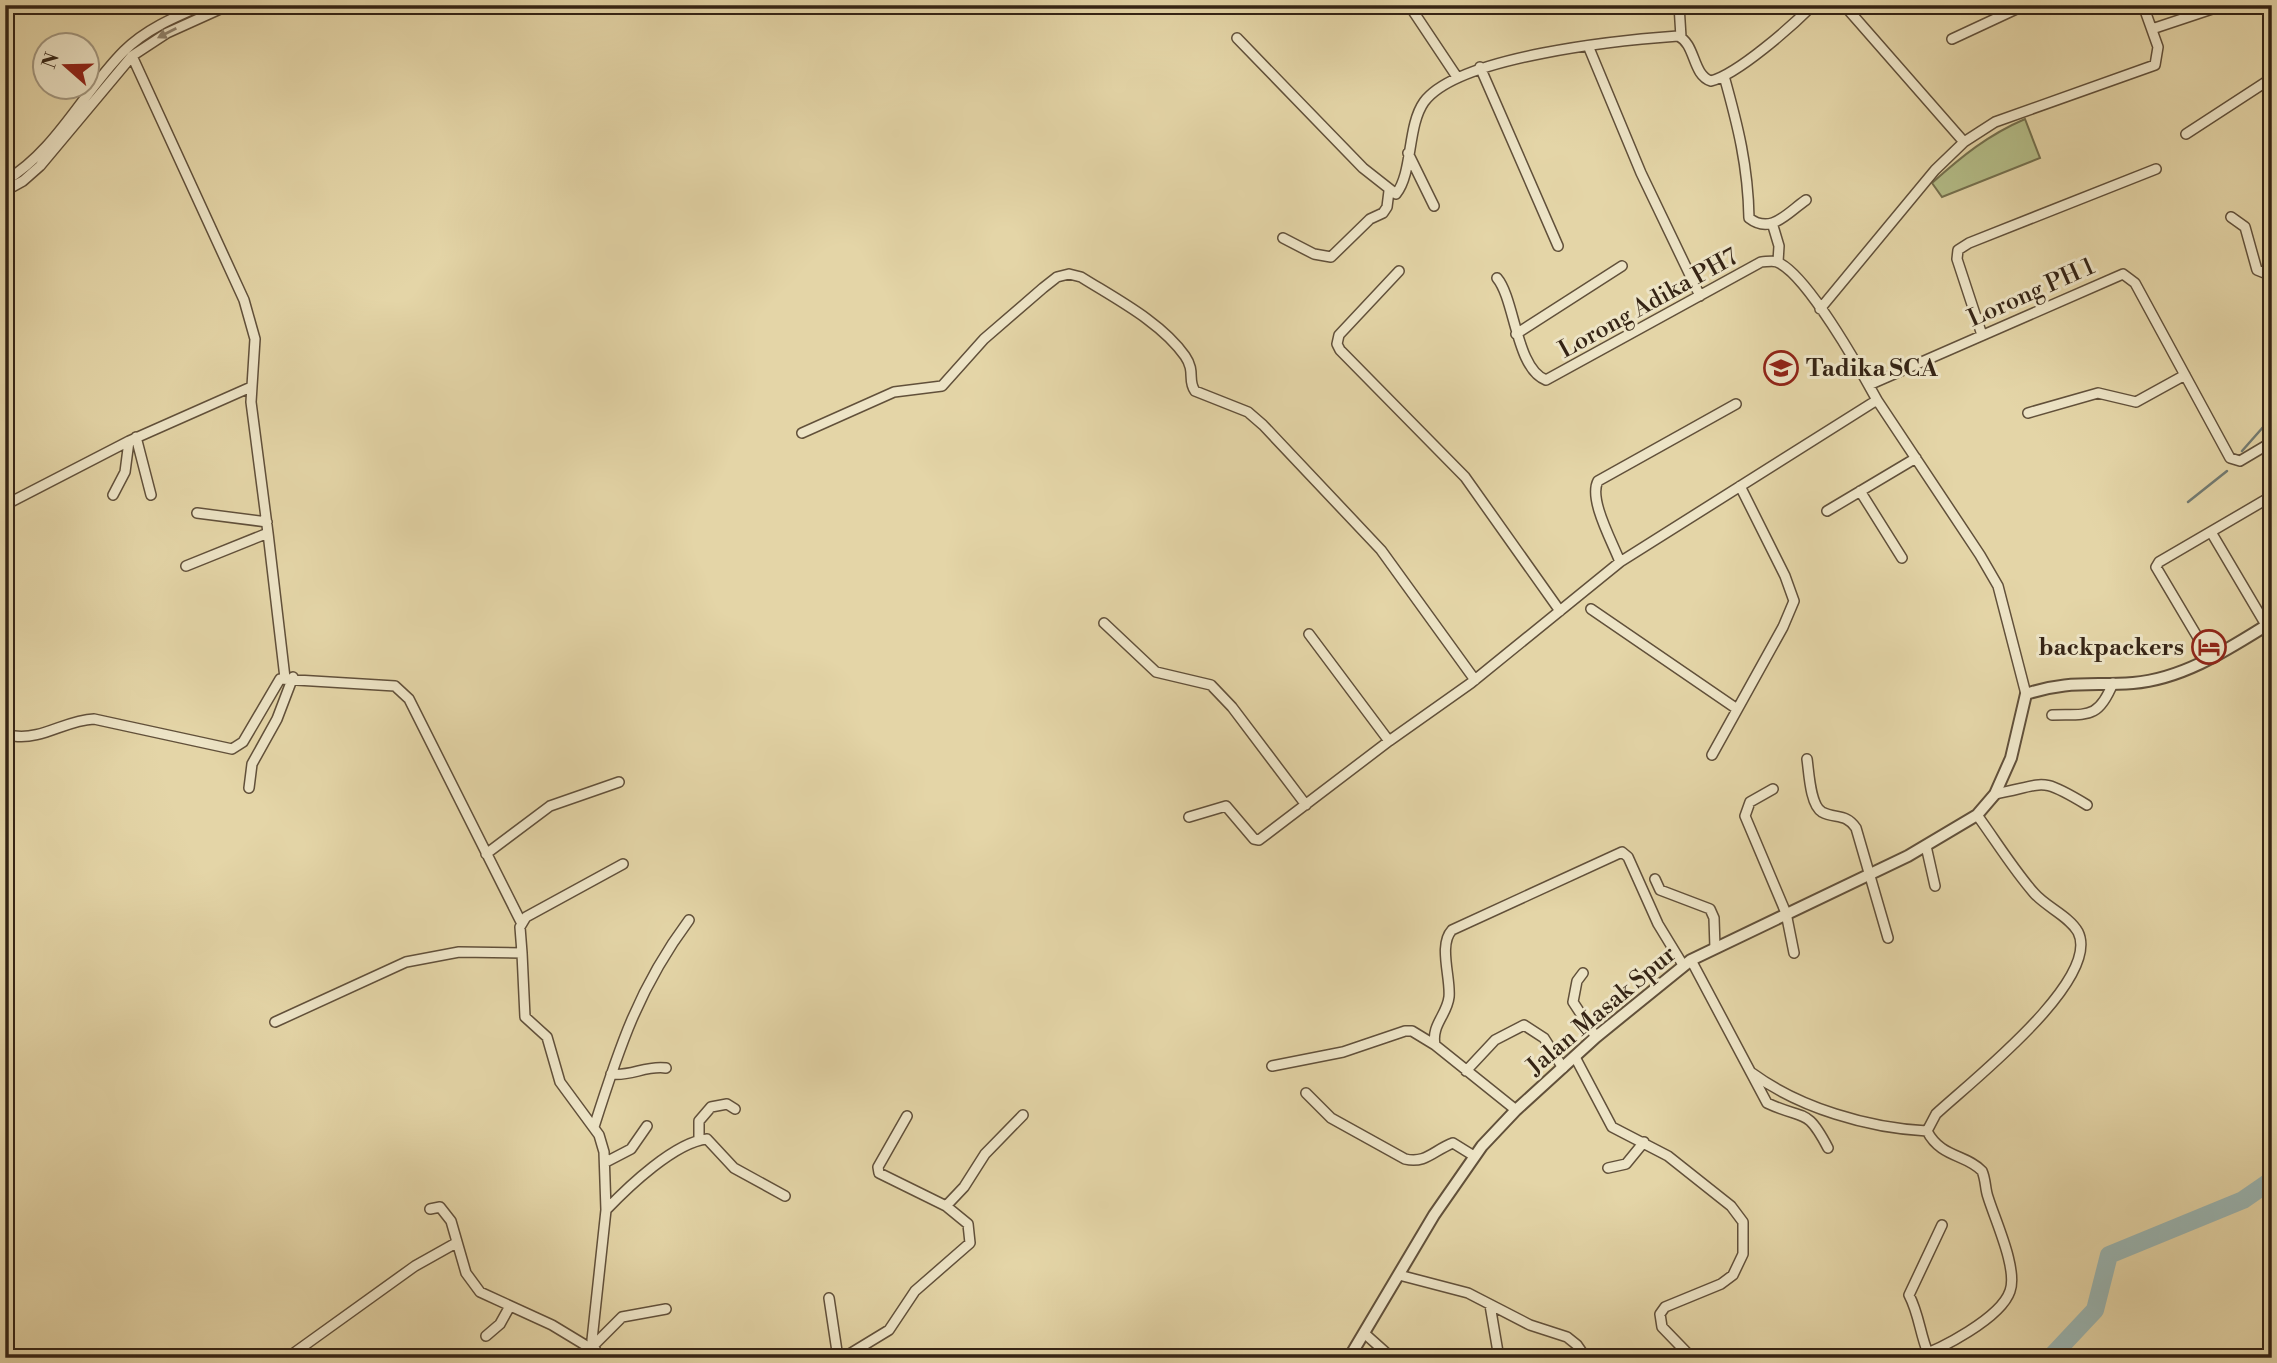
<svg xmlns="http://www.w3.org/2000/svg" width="2277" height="1363" viewBox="0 0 2277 1363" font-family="'Libre Bodoni',serif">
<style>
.green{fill:#b4bd88;stroke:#74704e;stroke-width:2}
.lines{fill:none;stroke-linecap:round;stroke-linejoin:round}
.stream{stroke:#727c74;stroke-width:2.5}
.river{stroke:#9ab6b3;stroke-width:18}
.minor-casing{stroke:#61503a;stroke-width:12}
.tertiary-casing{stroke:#61503a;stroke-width:14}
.minor{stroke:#ede4c6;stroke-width:9}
.tertiary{stroke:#ede4c6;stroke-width:10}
.oneway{fill:#91846e}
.labels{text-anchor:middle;stroke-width:6;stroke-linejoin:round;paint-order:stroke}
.street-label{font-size:24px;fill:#352415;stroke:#ede4c6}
.poi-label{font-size:24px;font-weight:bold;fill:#352415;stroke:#ede4c6;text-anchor:start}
</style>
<rect width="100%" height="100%" fill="#e4d5a7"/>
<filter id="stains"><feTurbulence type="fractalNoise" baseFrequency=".00286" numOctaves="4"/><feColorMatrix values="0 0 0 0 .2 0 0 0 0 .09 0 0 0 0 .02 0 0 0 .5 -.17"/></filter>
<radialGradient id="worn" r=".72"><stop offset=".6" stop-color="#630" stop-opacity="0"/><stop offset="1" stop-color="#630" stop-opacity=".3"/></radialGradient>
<!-- green -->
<path class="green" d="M 2025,119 L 2040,158 L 1942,197 L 1932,183 C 1962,156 1988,135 2025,119 Z"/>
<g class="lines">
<!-- stream -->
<path class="stream" d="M 2242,451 L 2272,417
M 2188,502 L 2227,471"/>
<!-- river -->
<path class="river" d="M 2050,1358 L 2095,1310 L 2109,1255 L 2243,1200 L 2272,1180"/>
<!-- minor casing -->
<g class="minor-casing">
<path id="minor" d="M 1409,5 L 1457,77
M 1679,5 L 1681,37
M 1844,5 L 1964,142
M 2152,29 L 2224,5
M 1237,38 L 1363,168 L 1396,194 C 1413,173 1407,126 1424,102 C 1458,56 1621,40 1678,36 C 1696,44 1692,75 1711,81 C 1738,74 1792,26 1813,5
M 1952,39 L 2025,5
M 1589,48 L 1641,173 L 1700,296
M 132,56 L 244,300 L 255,339 L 251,402 L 268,533 L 186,566
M 1480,67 L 1558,246
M 1724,76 C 1738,126 1748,166 1749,218 C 1771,235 1787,213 1806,200
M 2186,134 L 2272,78
M 1408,153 L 1434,206
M 5,181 C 56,151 83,92 124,51 C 146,29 175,17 203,5
M 5,191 L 23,181 L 40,166 L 132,56 L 167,33 L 229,5
M 2231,217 L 2245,227 L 2257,270 L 2272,276
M 1773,226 L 1779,246 L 1778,262
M 1283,238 L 1314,254 L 1331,257 L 1370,219 L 1383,213 L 1387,207 L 1389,191
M 1399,271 L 1339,335 L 1337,344 L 1340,350 L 1465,477 L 1560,611
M 1497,278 C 1515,299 1516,369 1546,380 L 1761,262 C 1766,262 1772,260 1777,262 C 1806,273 1861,371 1877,400
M 1820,309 L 1935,170 L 1964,142 L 1995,122 L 2155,65 L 2158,47 L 2143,5
M 1516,334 L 1622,266
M 1982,335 L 1957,259 L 1958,250 L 1969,243 L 2156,169
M 1869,385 L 2123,274 L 2135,283 L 2230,458 L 2240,461 L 2272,442
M 2028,413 L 2098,393 L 2136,402 L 2185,375
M 802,433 L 894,392 L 942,386 L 984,339 L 1043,288 L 1057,277 L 1069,274 L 1081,277 C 1116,299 1161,322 1185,356 C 1196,372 1187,380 1195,391 L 1248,412 L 1263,425 L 1381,550 L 1475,680
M 136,437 L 151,495
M 1860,491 L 1902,558
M 113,495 L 125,472 L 129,441 L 251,387
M 5,505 L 129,441
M 1827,511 L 1916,458
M 197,513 L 267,522
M 2211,532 L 2266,625
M 268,533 L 285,678
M 1620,562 C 1613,543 1588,499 1598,481 L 1736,404
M 1591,609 L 1737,709
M 1104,623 L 1156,672 L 1211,685 L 1232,707 L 1306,805
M 1309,634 L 1389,741
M 2210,658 L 2156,567 L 2159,562 L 2272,496
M 2052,715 C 2087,714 2098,720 2113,683
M 14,736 C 42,740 66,720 94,719 L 232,749 L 243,742 L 280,679 L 395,686 L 409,699 L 521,922
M 1712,755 L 1783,627 L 1794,601 L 1785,576 L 1740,486
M 1807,759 C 1809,772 1810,805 1822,812 C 1835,819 1846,813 1856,828 L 1888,938
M 249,788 L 252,764 L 277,719 L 293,677
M 1773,789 L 1750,802 L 1745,816 L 1786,913 L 1794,953
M 1995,794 C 2047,784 2039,776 2087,805
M 1189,817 L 1226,806 L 1254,839 L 1259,840 L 1389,741 L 1471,683 L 1620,562 L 1877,400 L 1980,555 L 1998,586 L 2026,694
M 1926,846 L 1935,886
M 486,854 L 550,806 L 619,782
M 1655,879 L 1660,890 L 1710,909 L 1714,918 L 1715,948
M 522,953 L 520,927 L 526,917 L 623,864
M 1691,960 L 1767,1103 C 1805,1121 1806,1106 1828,1148
M 1583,973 L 1577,981 L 1573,1002 L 1596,1037
M 275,1022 L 406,962 L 459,952 L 522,953 L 525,1017 L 547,1037 L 560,1082 L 599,1135 L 604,1152 L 606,1210 L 592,1340 L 598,1358
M 1575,1057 L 1612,1127 L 1668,1156 L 1731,1206 L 1743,1222 L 1743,1254 L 1733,1275 L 1721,1284 L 1665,1307 L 1660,1314 L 1662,1327 L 1692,1358
M 1272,1066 L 1343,1052 L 1405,1031 L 1412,1031 L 1435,1045
M 1466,1071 L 1495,1040 L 1524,1025 L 1544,1038 L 1563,1068
M 1752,1073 C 1800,1108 1868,1128 1927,1131
M 611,1074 C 630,1077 646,1065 666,1068
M 1306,1093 L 1331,1118 L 1405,1159 C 1426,1164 1434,1150 1453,1143 L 1474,1156
M 1516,1110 L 1435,1045 C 1431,1025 1447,1015 1449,997 C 1451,978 1438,945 1452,930 L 1622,852 L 1628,857 L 1658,924 L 1683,965
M 907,1116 L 878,1167 L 879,1173 L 946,1206
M 594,1127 C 619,1048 639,987 689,920
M 699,1140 L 699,1121 L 711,1107 L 727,1104 L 735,1109
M 606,1162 L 631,1149 L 647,1126
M 1608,1168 L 1626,1164 L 1644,1142
M 430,1209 L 440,1207 L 451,1221 L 466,1273 L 480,1292 L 552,1325 L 595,1351
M 606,1210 C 628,1187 675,1142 707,1139 L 734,1168 L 785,1196
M 1399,1275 L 1468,1293 L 1530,1325 L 1567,1337 L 1577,1345 L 1586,1358
M 829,1298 L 838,1358
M 1490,1305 L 1499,1358
M 1364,1333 L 1392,1358
M 486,1336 L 500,1324 L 510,1306
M 593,1346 L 622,1317 L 666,1309
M 1928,1353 C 1920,1334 1919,1314 1909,1295 L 1942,1225
M 287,1358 L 415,1266 L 456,1243
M 843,1358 L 889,1330 L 915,1291 L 970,1243 L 968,1224 L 946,1206 L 964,1187 L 985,1154 L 1023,1115
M 1914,1358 C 1940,1350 2001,1318 2010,1291 C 2018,1269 1995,1220 1988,1197 C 1985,1189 1986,1180 1982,1171 C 1966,1154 1941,1158 1927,1131 L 1936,1114 C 1968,1084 2102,980 2078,932 C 2069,916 2046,907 2034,893 C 2013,869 1996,841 1977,815"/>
</g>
<!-- tertiary casing -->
<g class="tertiary-casing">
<path id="tertiary" d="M 1349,1358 L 1434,1215 L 1482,1146 L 1516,1110 L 1596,1037 L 1691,960 L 1908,856 L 1977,815 L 1995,794 L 2011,758 L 2026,694 C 2068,680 2092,686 2133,683 C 2184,679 2230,648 2272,622"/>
</g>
<!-- minor -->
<use href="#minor" class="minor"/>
<!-- tertiary -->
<use href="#tertiary" class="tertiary"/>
</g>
<!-- one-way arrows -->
<defs><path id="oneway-solid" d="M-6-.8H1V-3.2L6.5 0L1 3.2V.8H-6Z" transform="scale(1.75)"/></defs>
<use class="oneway" href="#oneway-solid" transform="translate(167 33) rotate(153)"/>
<!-- icons -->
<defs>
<g id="school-ring" transform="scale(1.75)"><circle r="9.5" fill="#ede4c6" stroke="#8f2418" stroke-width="1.5"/><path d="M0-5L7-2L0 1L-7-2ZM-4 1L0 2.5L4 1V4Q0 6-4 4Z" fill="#8f2418"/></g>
<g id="hotel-ring" transform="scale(1.75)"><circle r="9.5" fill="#ede4c6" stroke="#8f2418" stroke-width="1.5"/><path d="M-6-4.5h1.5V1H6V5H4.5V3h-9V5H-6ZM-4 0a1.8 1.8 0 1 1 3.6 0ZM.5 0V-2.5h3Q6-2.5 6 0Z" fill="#8f2418"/></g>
</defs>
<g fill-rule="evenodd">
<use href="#school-ring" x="1781" y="368"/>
<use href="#hotel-ring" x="2209" y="647"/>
</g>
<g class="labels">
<!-- street labels -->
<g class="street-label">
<text transform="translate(2031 292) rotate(-24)" y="8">Lorong PH 1</text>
<text transform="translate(1648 303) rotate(-29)" y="8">Lorong Adika PH7</text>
<text transform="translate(1601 1010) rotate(-40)" y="8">Jalan Masak Spur</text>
</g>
<!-- poi labels -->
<g class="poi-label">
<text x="1806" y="376">Tadika SCA</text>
<text x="2184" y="655" text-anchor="end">backpackers</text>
</g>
</g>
<!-- margin -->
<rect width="2277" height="1363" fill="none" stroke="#e4d5a7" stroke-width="28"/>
<rect x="7" y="7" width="2263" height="1349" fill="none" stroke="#352415" stroke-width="3.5"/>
<rect x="14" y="14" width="2249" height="1335" fill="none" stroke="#352415" stroke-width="2"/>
<!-- north arrow -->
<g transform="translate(66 66) rotate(290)"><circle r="33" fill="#ede4c6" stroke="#a3977f" stroke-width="2"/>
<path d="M0-5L12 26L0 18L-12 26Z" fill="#8f2418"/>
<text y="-10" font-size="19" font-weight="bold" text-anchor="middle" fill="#352415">N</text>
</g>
<rect width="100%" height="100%" filter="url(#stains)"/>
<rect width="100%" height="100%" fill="url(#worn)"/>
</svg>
